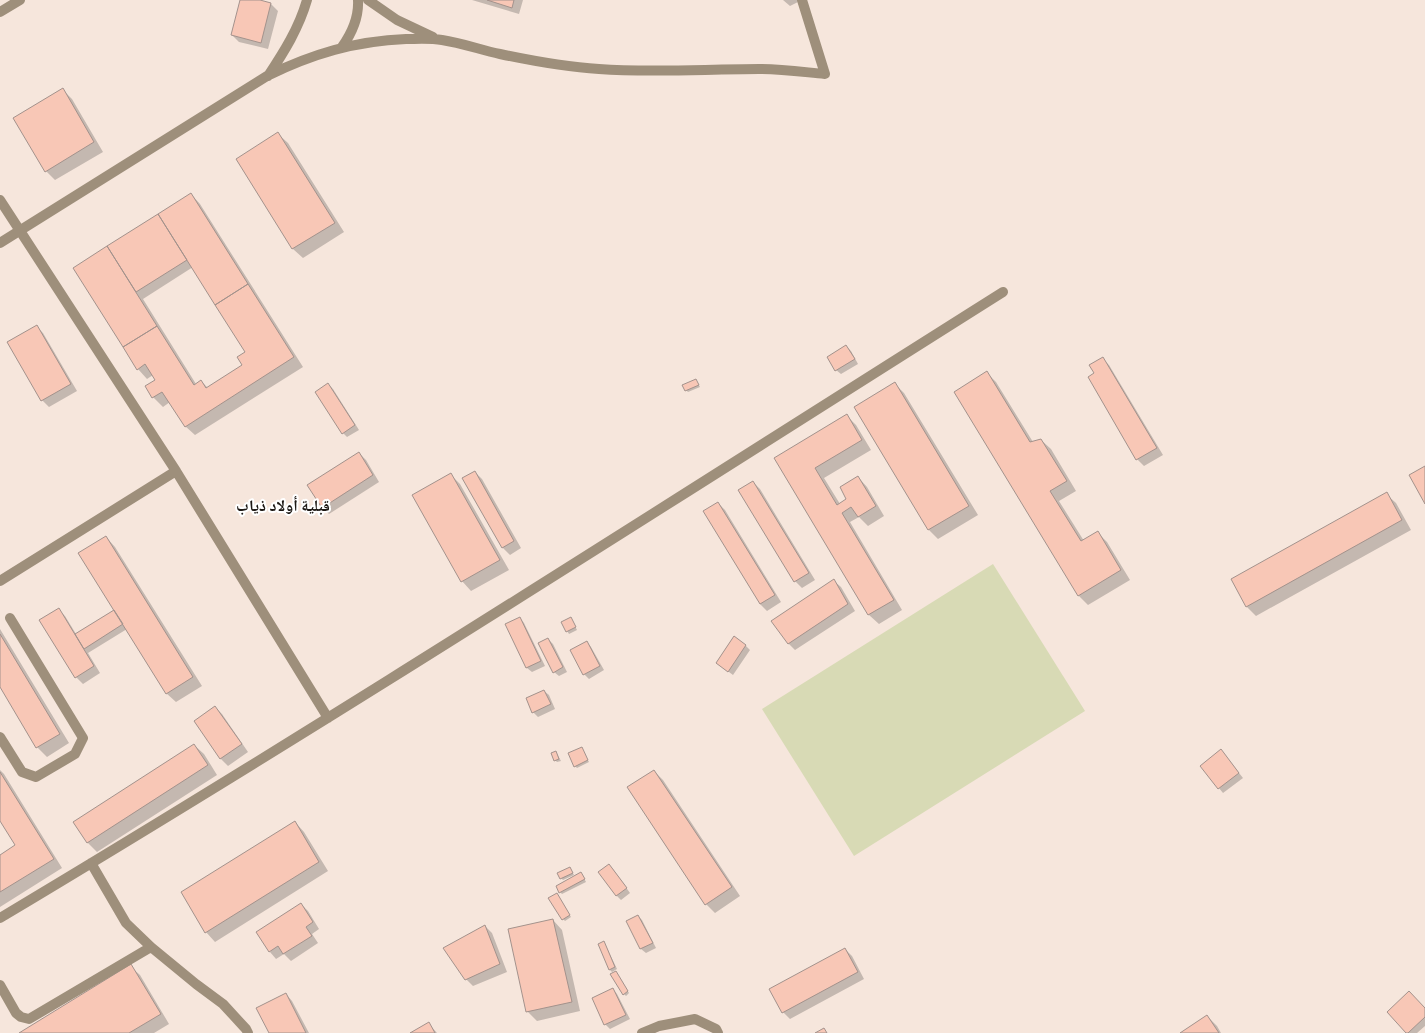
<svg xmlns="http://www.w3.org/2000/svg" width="1425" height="1033" viewBox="0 0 1425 1033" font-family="Signika,'Noto Naskh Arabic',sans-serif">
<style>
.green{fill:#d8dab5}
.shadow{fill:#0003;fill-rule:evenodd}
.building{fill:#f8c7b6;stroke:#a3928c}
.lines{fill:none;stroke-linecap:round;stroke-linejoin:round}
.minor{stroke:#9e8f7b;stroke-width:10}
.labels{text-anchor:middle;stroke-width:4;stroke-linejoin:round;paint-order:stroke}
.district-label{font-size:16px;font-weight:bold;fill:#1c1713;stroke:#fff}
</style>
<rect width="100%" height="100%" fill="#f6e6dc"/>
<!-- green -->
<path class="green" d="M 993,564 L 1085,711 L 854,856 L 762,709 Z"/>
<!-- shadow -->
<path class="shadow" d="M 241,0 L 257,0 L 271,4 L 278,11 L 268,49 L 239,42 L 232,35 Z
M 472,0 L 523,0 L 519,14 Z
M 783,0 L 797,0 L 798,2 L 790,6 Z
M 63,90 L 72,99 L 103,152 L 55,180 L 46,171 Z
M 278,134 L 288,143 L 344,232 L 303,258 L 293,249 L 237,159 Z
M 191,194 L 200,204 L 303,367 L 195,435 L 185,426 L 170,402 L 163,407 L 153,397 L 157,380 L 153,375 L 147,379 L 138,369 L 74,268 ZM 193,267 L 247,353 L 243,365 L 208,388 L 201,381 L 196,384 L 143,299 Z
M 36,326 L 43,333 L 77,391 L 49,407 L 42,400 Z
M 846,346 L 851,351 L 858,364 L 841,374 L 836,370 Z
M 1102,358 L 1109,365 L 1163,455 L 1144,466 L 1137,459 Z
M 987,373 L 996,382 L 1033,442 L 1041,440 L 1051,449 L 1076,491 L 1059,501 L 1084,541 L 1098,533 L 1107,542 L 1130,580 L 1088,605 L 1079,596 L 955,392 Z
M 696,380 L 700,387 L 688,392 L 686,390 Z
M 328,384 L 333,389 L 359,430 L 347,437 L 343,433 Z
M 895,384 L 904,393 L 978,515 L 938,539 L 929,530 L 855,408 Z
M 847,416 L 856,425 L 871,450 L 824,478 L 840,504 L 848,499 L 858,477 L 867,487 L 884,516 L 868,526 L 859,517 L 850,522 L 902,610 L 879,624 L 869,615 L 776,458 Z
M 359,453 L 366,460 L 379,482 L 329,514 L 322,507 Z
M 475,472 L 482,479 L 521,548 L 510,555 L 503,548 Z
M 451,475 L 460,484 L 509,570 L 471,591 L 462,581 Z
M 753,482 L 760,489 L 815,580 L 802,588 L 795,581 Z
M 1386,494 L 1396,503 L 1411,530 L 1256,616 L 1247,607 L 1232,579 Z
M 718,503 L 725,510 L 781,602 L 767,611 L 760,604 Z
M 106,537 L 115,547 L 202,686 L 176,702 L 166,693 L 127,629 L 88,653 L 100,673 L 83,684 L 76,677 L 58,609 L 65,616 L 76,634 L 115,610 Z
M 834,581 L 841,587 L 855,611 L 795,650 L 788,643 Z
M 520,618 L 524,623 L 545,666 L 532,672 L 527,668 L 506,624 Z
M 572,620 L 577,630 L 569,634 L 562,622 Z
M 0,629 L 69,743 L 47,757 L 37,747 L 0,686 Z
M 548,639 L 553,644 L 567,672 L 559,676 L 554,672 Z
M 587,642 L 591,647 L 604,670 L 589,679 L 584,674 Z
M 745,645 L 750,650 L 733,675 L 717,663 Z
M 544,691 L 549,695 L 555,709 L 538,717 L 533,712 Z
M 215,707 L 222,714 L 248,752 L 228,766 L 221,759 L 195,721 Z
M 194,745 L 204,754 L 217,775 L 97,852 L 88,843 L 74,822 Z
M 581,748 L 589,762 L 577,768 L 575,766 Z
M 556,752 L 561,761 L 557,762 L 555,760 Z
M 1225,755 L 1243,778 L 1223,793 L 1201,766 Z
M 0,770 L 4,774 L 62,868 L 0,907 L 0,856 L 17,846 L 0,819 Z
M 654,771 L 663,780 L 740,896 L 715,913 L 706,904 Z
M 295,822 L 304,832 L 328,871 L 215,942 L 206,932 Z
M 570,868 L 574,875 L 563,880 L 561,878 Z
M 613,869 L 630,893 L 621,900 L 616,895 Z
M 583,876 L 586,882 L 562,894 L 560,892 Z
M 558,896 L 571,917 L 565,921 L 563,919 Z
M 301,904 L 308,911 L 319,929 L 312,934 L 318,943 L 291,961 L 284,954 L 276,959 L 270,952 Z
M 638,916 L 642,920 L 656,948 L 646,953 L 641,949 L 627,921 Z
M 553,920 L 562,930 L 580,1011 L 537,1021 L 527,1011 Z
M 485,926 L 492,933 L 507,972 L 473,986 L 466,979 Z
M 604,942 L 617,969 L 612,972 L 610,970 Z
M 845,949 L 852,956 L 864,979 L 790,1019 L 783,1012 Z
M 130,966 L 140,975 L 169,1024 L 154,1033 L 21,1033 Z
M 617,974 L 629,993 L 626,996 L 624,994 Z
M 613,989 L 617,994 L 630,1019 L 610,1029 L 605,1024 Z
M 286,994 L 292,1001 L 309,1033 L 270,1033 Z
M 1425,1009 L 1425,1026 L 1417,1033 L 1407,1033 Z
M 1207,1016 L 1217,1026 L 1221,1033 L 1182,1033 Z
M 429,1024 L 437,1033 L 412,1033 Z"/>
<!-- building -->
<path class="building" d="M 240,0 L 260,0 L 271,3 L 261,43 L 231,35 Z
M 487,0 L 514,0 L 512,8 Z
M 63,88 L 94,142 L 45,172 L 13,118 Z
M 278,132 L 335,223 L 292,249 L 236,159 Z
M 191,193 L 248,284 L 215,305 L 158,214 Z
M 158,214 L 187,260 L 136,292 L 107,246 Z
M 107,246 L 157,326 L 123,347 L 73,268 Z
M 248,284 L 294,357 L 185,427 L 162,392 L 152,398 L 145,386 L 155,380 L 145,364 L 137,370 L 123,347 L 157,326 L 194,385 L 201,380 L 206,388 L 242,365 L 237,357 L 245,352 L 215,305 Z
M 37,325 L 71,384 L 41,401 L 7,342 Z
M 846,345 L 855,359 L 835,371 L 827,357 Z
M 1103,357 L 1157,448 L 1136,460 L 1088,377 L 1094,373 L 1089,365 Z
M 987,371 L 1030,442 L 1041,439 L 1067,481 L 1050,491 L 1081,541 L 1098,531 L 1121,570 L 1078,596 L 954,392 Z
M 696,379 L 699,385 L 685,391 L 682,385 Z
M 895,382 L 969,506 L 928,530 L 854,407 Z
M 328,383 L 355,425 L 342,434 L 315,392 Z
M 847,414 L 862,440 L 815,468 L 837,505 L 846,499 L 840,487 L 858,476 L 876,506 L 858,517 L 851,507 L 842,513 L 894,600 L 868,615 L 774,458 Z
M 359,452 L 373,475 L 322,508 L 307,485 Z
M 1425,466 L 1425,504 L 1409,475 Z
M 475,471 L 514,541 L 502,548 L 462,478 Z
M 451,473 L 500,560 L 461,582 L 412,495 Z
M 753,481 L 809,573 L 794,582 L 738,490 Z
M 1387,492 L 1402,520 L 1246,607 L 1231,579 Z
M 718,502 L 775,595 L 760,604 L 703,511 Z
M 106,536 L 193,677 L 166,694 L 78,553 Z
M 834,579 L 848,604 L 788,644 L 771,621 Z
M 59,608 L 94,666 L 75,678 L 39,620 Z
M 114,610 L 123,624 L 84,649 L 75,634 Z
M 520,617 L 541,661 L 526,668 L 505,624 Z
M 571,617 L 576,627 L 566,632 L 561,622 Z
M 0,634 L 60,734 L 36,748 L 0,687 Z
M 734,636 L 746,645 L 728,672 L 716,663 Z
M 548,638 L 563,667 L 553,673 L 538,643 Z
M 587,641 L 600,666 L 583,675 L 570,650 Z
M 544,690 L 551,704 L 532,713 L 526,698 Z
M 215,706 L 242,744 L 220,759 L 194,721 Z
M 194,744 L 208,765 L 87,843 L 73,822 Z
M 582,747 L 588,760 L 574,767 L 568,753 Z
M 1221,749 L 1239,773 L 1218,789 L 1200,766 Z
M 556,751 L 559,759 L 554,761 L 551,753 Z
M 654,770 L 732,887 L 705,905 L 627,787 Z
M 0,772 L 54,859 L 0,892 L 0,855 L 15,845 L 0,821 Z
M 295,821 L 319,862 L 205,933 L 181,892 Z
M 609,864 L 627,888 L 616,896 L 598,872 Z
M 570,867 L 573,873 L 560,879 L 557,873 Z
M 581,872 L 585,879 L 559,893 L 556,886 Z
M 557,893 L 570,915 L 562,920 L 548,898 Z
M 301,903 L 313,922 L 306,927 L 312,936 L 283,954 L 278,946 L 269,952 L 256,932 Z
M 638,915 L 653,943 L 640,949 L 626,921 Z
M 553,919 L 572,1002 L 526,1012 L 508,929 Z
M 485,925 L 500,964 L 465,980 L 443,948 Z
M 604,941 L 615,967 L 609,970 L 598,944 Z
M 845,948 L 858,972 L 782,1013 L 769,989 Z
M 131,964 L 161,1014 L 129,1033 L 19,1033 Z
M 616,971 L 628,991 L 623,995 L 610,974 Z
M 613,988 L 626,1015 L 604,1025 L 592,998 Z
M 1409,991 L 1425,1008 L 1425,1017 L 1408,1033 L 1406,1033 L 1387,1012 Z
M 286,993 L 306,1033 L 269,1033 L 256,1008 Z
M 1207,1015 L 1219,1033 L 1180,1033 Z
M 429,1022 L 435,1033 L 410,1033 Z
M 824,1028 L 827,1033 L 815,1033 Z"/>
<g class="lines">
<!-- minor -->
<path class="minor" d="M 368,0 L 397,20 L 433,37
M 0,12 L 20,0
M 342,47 C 352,33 359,18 358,0
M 268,76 C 284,52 299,28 307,0
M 0,200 L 176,471 L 328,718
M 0,243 L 267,76 C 312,54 355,41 406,39 C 417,39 430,38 442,40 C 462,43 481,50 500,54 C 533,61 566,67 599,69 C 652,73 705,69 759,69 C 781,69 803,72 825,74 L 802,0
M 0,581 L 176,471
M 0,737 L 22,772 L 36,777 L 75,754 L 83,738 L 10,618
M 91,863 L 126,923 L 151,947 L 196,984 L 223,1004 L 246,1029 L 248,1033
M 0,918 C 338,716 670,502 1003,292
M 0,985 L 16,1013 L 21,1017 L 29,1019 L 151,947
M 642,1033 L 659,1026 L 695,1019 L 716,1029 L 718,1033"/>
</g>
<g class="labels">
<!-- district labels -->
<g class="district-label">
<text x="283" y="511">قبلية أولاد ذياب</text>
</g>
</g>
</svg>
